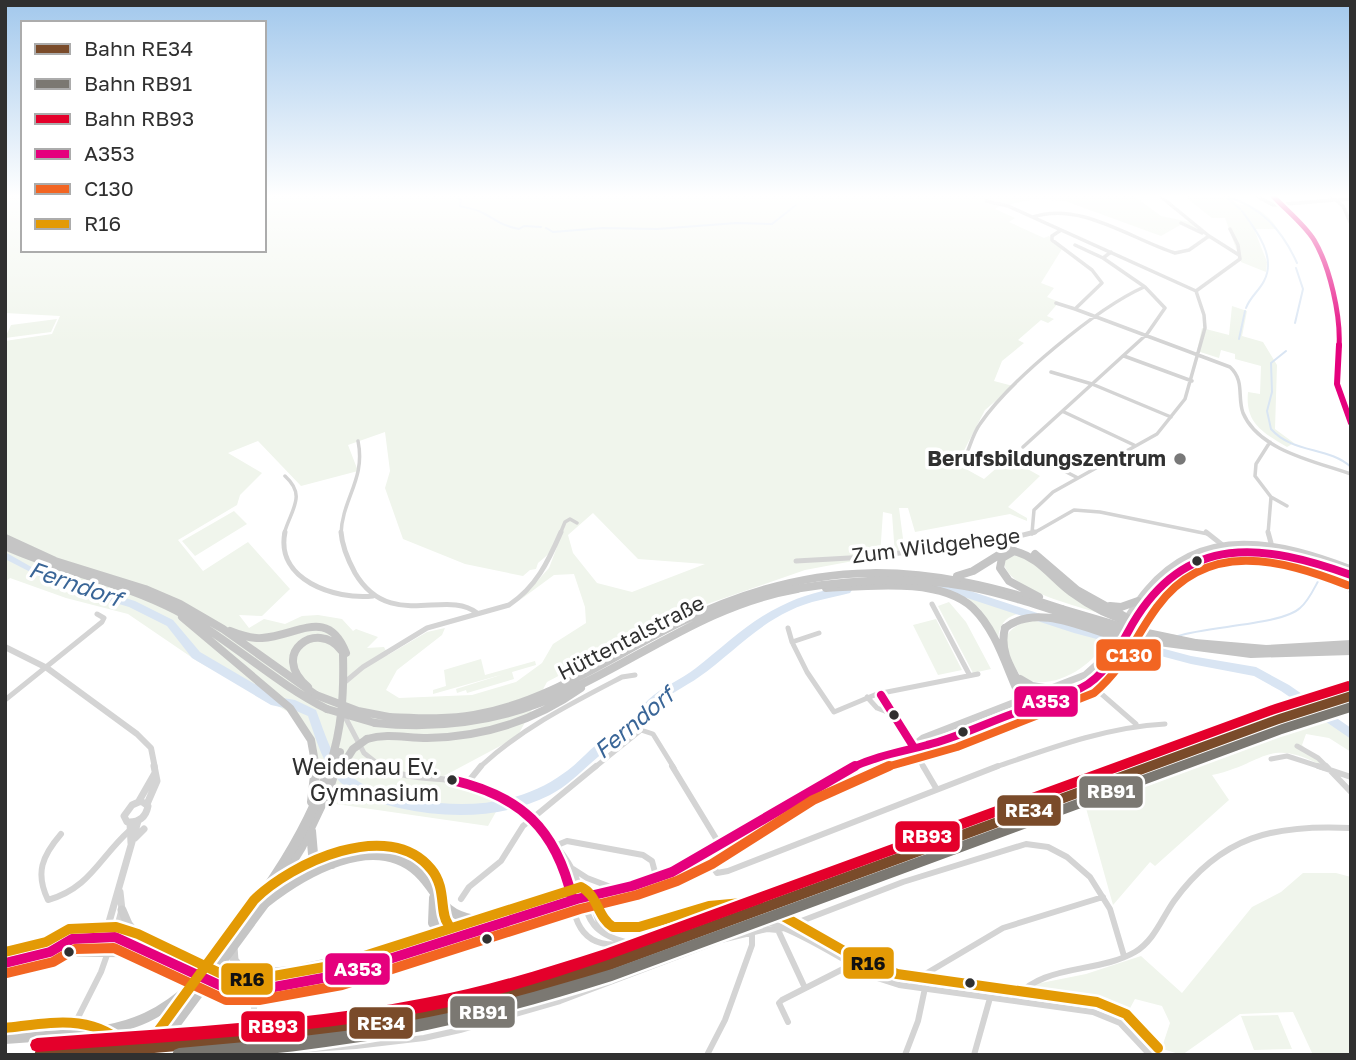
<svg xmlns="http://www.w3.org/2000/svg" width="1356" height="1060" viewBox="0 0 1356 1060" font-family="'Golos Text',sans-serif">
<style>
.green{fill:#f0f5ec;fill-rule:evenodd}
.water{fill:#d9e5f3}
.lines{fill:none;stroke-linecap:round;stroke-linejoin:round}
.stream{stroke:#d9e5f3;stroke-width:2}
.river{fill:#d9e5f3;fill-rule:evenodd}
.minor-far2{stroke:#d4d4d4;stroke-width:3.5}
.minor-far1{stroke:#d4d4d4;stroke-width:5}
.minor{stroke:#d4d4d4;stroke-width:6}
.tertiary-far1{stroke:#d4d4d4;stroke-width:6}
.tertiary{stroke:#d4d4d4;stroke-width:7}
.secondary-far3{stroke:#cecece;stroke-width:4.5}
.secondary-far2{stroke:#cecece;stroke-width:5}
.secondary-far1{stroke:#cecece;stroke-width:7}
.secondary{stroke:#cecece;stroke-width:9}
.trunk-far1{stroke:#c5c5c5;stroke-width:8}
.trunk{stroke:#c5c5c5;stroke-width:10}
.rail{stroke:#bcbcbc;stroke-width:2;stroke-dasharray:5 3.5;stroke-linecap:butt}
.minor-bridge{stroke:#d4d4d4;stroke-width:6}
.trunk-bridge-far1{stroke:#c5c5c5;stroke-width:8}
.trunk-bridge{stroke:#c5c5c5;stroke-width:10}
.bus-1-far3-casing{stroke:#fff;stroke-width:9}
.bus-1-far2-casing{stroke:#fff;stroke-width:10}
.bus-1-far1-casing{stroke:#fff;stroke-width:13}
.bus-1-casing{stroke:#fff;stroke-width:15}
.bus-2-far1-casing{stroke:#fff;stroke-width:13}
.bus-2-casing{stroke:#fff;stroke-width:15}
.bus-3-casing{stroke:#fff;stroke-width:15}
.bus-1-far3{stroke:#e5007d;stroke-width:5}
.bus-1-far2{stroke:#e5007d;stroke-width:6}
.bus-1-far1{stroke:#e5007d;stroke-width:8}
.bus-1{stroke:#e5007d;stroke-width:10}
.bus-2-far1{stroke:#f26522;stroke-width:8}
.bus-2{stroke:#f26522;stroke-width:10}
.bus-3{stroke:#e39a05;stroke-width:10}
.rail-1-casing{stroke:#fff;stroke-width:5}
.rail-2-casing{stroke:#fff;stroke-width:5}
.rail-3-casing{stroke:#fff;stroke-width:5}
.rail-1{fill:#7a4b2a;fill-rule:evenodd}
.rail-2{fill:#7b7872;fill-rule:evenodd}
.rail-3{fill:#e4002b;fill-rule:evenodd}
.poi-dot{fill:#787878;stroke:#fff;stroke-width:2.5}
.bus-dot{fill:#303030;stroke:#fff;stroke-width:2.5}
.labels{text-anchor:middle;stroke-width:7;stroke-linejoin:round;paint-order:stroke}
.poi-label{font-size:21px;font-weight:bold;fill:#303030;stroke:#fff;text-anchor:end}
.street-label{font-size:21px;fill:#303030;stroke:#fff}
.water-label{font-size:23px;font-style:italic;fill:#396597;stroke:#fff}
.near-bus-label{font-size:23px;fill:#303030;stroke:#fff;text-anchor:end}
.line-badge{stroke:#fff;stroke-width:2.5}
.badge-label{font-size:19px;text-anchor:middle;font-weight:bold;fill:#fff}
.pale-badge-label{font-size:19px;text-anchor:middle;font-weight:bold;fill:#111}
</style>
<rect width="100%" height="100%" fill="#fff"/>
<!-- green -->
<path class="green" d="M 5,196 L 23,196 L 23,250 L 264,250 L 264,196 L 1134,196 L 1161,216 L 1190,222 L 1204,231 L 1182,224 L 1161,236 L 1065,201 L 1034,199 L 1007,205 L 987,199 L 1001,205 L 995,209 L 1015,218 L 1009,222 L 1044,238 L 1049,236 L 1062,249 L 1041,283 L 1054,288 L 1047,297 L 1059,302 L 1047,316 L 1054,319 L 1048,323 L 1041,320 L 1018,340 L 1024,343 L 1002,361 L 994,381 L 1013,386 L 985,410 L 957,464 L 984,479 L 1008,458 L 1040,476 L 1008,507 L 1027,518 L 1027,521 L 1010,514 L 915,532 L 908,508 L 899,508 L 905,554 L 895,555 L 892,514 L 883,512 L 880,556 L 805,570 L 670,617 L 547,682 L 517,737 L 442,777 L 471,785 L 501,803 L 488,826 L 336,804 L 299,718 L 197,661 L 128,614 L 66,598 L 10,578 L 5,582 L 5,341 L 52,334 L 60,316 L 5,313 ZM 385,432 L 390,471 L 385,488 L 403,539 L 465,564 L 523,576 L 530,570 L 536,569 L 538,563 L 557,547 L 549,568 L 520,600 L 554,575 L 574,574 L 585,607 L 586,623 L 553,644 L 542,663 L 516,682 L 472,695 L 399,698 L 386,690 L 397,670 L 442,635 L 445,628 L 427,632 L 388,655 L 384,647 L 367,648 L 378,637 L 356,629 L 353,631 L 342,619 L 318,615 L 302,616 L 285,624 L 264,619 L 249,628 L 239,615 L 262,616 L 290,589 L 248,542 L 203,571 L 178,540 L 237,505 L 240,495 L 262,473 L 228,453 L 258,441 L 301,486 L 358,471 L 348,445 ZM 593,513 L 638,559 L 705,564 L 632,592 L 597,583 L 573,553 L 568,535 Z
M 1184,196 L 1229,197 L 1239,205 C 1253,203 1272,217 1277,229 L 1254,229 L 1267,262 L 1266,272 L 1241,262 L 1225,218 L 1212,218 Z
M 1232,306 L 1247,311 L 1242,336 L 1263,342 L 1277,365 L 1275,429 L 1294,443 L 1287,447 C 1262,432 1245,423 1248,392 L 1260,394 L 1261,366 L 1235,359 L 1235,354 L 1221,350 L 1219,358 L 1197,351 L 1202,328 L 1229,335 Z
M 57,319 L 51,332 L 5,338 L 11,325 Z
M 234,511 L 247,524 L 195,556 L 182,541 Z
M 1013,555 L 1028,557 L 1102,614 C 1077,606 1011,591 1004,564 L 1006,558 Z
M 963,594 L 1017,614 C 1004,618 999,626 998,640 L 980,609 Z
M 949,602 L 966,622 L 991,669 L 973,673 L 938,606 Z
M 936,619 L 962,670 L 938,675 L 913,625 Z
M 1028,620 L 1049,623 L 1106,639 C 1095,666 1051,693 1022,678 C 1004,652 993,635 1028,620 Z
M 481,659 L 485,675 L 535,661 L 536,665 L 512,672 L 514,679 L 467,693 L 466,690 L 457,693 L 456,689 L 504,674 L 433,694 L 433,690 L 446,686 L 444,670 Z
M 1317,717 L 1351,734 L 1351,752 L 1329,738 L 1306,734 L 1302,745 L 1324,767 C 1267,736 1265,764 1212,775 L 1229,800 L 1155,866 L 1150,862 L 1113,905 L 1084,801 Z
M 1303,873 L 1336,873 L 1351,877 L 1351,1055 L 1313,1055 L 1293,1012 L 1240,1014 L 1182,1055 L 1156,1047 L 1089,1002 L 1027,994 L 1036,984 L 1086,974 L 1141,956 L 1182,993 L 1252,907 L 1281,892 ZM 1135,999 L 1162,1006 L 1170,1023 L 1163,1044 L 1129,1010 Z
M 1278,1015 L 1292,1049 L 1254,1050 L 1241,1016 Z"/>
<!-- water -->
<path class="water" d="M 5,552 L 42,573 L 111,594 L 121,599 L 119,603 L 46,580 L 5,559 Z"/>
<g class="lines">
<!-- stream -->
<path class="stream" d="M 455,196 L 461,200 L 460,206 C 467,208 476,209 483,213 C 498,221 500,225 519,229 L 524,226 L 541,227
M 1225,196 C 1261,206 1282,230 1297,263
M 1227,198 L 1240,209
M 1242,211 C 1256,230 1277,257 1264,281 C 1259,291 1250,297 1246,308
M 546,228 L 553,232 L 603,228 L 657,229 L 736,223 L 772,224 L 796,205
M 1295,323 L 1303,289 L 1296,268
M 1239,339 L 1245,311
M 1286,351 L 1271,363 L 1272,392 L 1267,411 L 1271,429 C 1293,454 1328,446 1351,467
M 1178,636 C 1207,626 1282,625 1300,608 C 1309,601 1315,586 1321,576 L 1333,574
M 1142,648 L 1153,645"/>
<!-- river -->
<path class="river" d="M 938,585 L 958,587 L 1074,625 L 1191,656 L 1256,667 L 1289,685 L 1351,728 L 1351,739 L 1281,691 L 1254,676 L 1191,664 L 1074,633 L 958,595 L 935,592 L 933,589 L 935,586 Z
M 847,586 L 850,587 L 852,590 L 850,593 C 828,599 811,600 789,611 C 755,627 730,655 699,677 C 685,687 668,694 655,707 C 649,713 645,722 638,728 C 628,737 615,744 604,752 C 585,767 571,784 550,795 C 502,819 449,819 399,808 C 378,803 357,797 341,783 C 323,766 316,739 308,716 L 294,710 L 271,705 L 192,658 L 167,626 L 129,607 L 109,601 L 107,598 L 109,595 L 112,594 L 135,601 L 173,620 L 200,652 L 277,697 L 295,700 L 316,710 C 321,723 325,736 331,749 C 349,787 379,793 418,800 C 468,809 522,804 564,773 C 576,765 585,754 596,745 C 607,737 620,730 631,721 C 637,715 641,707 648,700 C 661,687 681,680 696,668 C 724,646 749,621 781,606 C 802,595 824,590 847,586 Z"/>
<!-- minor-far2 -->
<path class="minor-far2" d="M 1160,196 L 1209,236 L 1239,255
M 1257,196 L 1273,205 L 1335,200
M 1331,196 L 1343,206 L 1351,224
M 1338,200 L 1351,199
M 986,201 L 1008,206 L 1196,291
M 1033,217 C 1080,201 1131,239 1175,253 L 1189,250 L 1209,236
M 1181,223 L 1202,233
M 1061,230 L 1052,236 L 1052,240 L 1092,270 L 1102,283 L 1075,309 L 1230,367 C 1245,381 1237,396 1243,413 C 1259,451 1317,462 1351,474
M 1075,245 L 1103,258
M 1056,303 L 1075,309
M 1124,356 L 1192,381
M 1051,372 L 1092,384 L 1171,417
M 1064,412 L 1134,445
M 1270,442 L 1256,464 L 1255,476 L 1271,497 L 1287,506
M 1023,447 L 1147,334 L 1165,308 L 1145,287 L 1103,258 L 1111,252
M 967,453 C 971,443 974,432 980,424 C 1009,381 1097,308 1144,287
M 1041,459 L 1078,478
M 1032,533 L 1034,510 L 1053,492 L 1157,434 L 1185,399 L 1205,328 L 1204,315 L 1196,291 L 1240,259 L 1238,245 L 1230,229
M 284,534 C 291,509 307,496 285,476
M 341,534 C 342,499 366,479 358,441
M 560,534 L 565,522 L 570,519 L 577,523
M 1032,534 L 1074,510 L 1100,512 L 1208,534
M 1268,534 L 1271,497"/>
<!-- minor-far1 -->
<path class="minor-far1" d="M 285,532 C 275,580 335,600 373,596
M 341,532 C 342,547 348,560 355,573 C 390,632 446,588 477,613
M 1206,532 L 1225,547
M 1268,532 L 1271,543
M 796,561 L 867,557 L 999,541 L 1035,532
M 1351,579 L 1351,591
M 932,604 L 969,674
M 788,628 L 792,642
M 819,633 L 792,642 L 807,672 L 834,712 L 877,694 L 978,674
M 345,682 L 363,667 L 427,628 L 509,605 C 536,587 548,562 561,532
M 1090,684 L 1136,724
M 881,695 L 924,768
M 867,697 L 877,708 L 895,715
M 5,700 L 102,622 L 104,618 L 97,614
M 343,713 L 364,753 L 383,768
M 1297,746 L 1318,758 L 1328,768
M 1271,759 L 1287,756 L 1324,768
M 479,768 C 520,729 572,703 622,677 L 635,675
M 594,768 L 641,730 L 653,734 L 674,768
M 993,768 C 1048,749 1106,727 1165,724"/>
<!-- minor -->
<path class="minor" d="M 381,766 C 405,780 432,777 459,781 C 487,784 513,800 533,820 C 548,835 566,855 575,875 C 590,910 581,930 625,942
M 672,766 L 720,845
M 923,766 L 936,788
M 1318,766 L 1351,777
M 1326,766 L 1351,792
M 468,782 L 481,766
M 61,834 C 42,856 35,873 48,900 C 90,888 99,858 129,831
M 555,846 L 567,841 L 643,855 L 652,861 L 656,876
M 705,856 L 717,873 L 728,871 L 998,766
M 562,859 C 568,880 569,903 578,923 C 600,971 672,925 707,915
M 573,869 L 587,878 L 616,889
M 609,894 L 601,901 L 596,914 L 601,928 L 609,935
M 461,899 L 469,887 L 501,861 L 523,826 L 596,766
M 778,930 L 805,988
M 874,977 L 899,985 L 1093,1012 L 1120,1023 L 1150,1055
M 912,986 L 927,973 L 1003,928 L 1103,897
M 1014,1000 C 1042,963 1097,974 1135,952 C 1154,941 1162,918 1174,901 C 1221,836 1274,824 1351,828
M 788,1022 L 779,1003 L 782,1000 L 843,969
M 252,1053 L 356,1046 L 424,1038 L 460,1030 L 560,1001 L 721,940 L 767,929 L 778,930 L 903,882 L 1026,844 L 1048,847 L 1067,857 L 1090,877 L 1110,909 L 1124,956
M 252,1053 L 254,1008 L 262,975
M 59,1055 L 101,972 L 108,952
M 707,1055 L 725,1020 L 752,945 L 752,934
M 905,1055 L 918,1021 L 925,988
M 974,1055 L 990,998"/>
<!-- tertiary-far1 -->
<path class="tertiary-far1" d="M 5,647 L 47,668 L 137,734 L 151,748 L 155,768"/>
<!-- tertiary -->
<path class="tertiary" d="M 139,801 L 155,773
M 141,801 L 148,806 C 146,817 139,823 127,822 L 124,816 L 132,805 Z
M 147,804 L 157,781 L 154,766
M 130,823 L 131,843
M 135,838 L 144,829
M 105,936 L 138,821
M 115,937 L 122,910 L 120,892"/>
<!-- secondary-far3 -->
<path class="secondary-far3" d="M 1273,196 C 1286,210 1304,224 1314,240 C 1330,267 1341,316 1339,347"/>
<!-- secondary-far2 -->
<path class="secondary-far2" d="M 1339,345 L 1337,384 L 1351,424"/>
<!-- secondary-far1 -->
<path class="secondary-far1" d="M 1125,621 C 1132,611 1139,599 1147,590 C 1203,523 1280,542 1351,569
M 913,746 L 923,738 L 1085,675 L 1106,656 L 1118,633
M 854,768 L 901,750 L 928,745 L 1082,688 C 1111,669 1122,640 1140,612 C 1192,529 1273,545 1351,575"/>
<!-- secondary -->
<path class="secondary" d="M 122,910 L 128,924 L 146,946
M 233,947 L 234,960 L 246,975
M 52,952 L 153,953
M 5,963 L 50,952 L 72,939 L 115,937 L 230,990 L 258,990 L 339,975 L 577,899 C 615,890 650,883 685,866 C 745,836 796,792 858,766
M 211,978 L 295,970 L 349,958 L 557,895 L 572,898"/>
<!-- trunk-far1 -->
<path class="trunk-far1" d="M 5,538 L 55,561 L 145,589 L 180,604 L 223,629 L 316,695
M 5,546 C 60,571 121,582 175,610 C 229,638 273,682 327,709
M 1035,554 L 1077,590 L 1131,620
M 957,576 L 973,571 L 1010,548
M 826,588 C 868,586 940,577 973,608 C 997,631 1007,670 1021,699 L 1030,706
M 1039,597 L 1009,581 L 1000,568 L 1002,558 L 1014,551 C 1039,557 1051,577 1071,592 C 1090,606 1111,617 1134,623
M 1110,606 L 1121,607 L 1138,601
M 182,617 L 290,708 L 311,740 L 316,768
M 1005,628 C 997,658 1021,679 1030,706
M 230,631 C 240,635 251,639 262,638 C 297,636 328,606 346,653
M 1151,641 L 1251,654 L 1351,651
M 1195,643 L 1266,649 L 1351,644
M 1020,679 L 1032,686 L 1051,689
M 308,687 C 268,653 318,619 341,650
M 389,717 C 417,718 446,720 474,715 C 550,702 613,655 681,622 C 816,556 924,562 1062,609
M 375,723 C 443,730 506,721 568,691 C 645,655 711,604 797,589
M 367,739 C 387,733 406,738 427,738 C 483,737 536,720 581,688"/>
<!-- trunk -->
<path class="trunk" d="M 312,802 L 316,766
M 311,831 L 313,854 L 319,861 L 332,864
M 272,894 L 301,847 L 329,788
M 434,898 L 433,923 L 440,931 L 445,912
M 265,903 C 303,873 374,831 418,872 C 441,894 438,913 474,920
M 89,1033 C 136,1026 160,1015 196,983
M 93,1034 L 110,1040 L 120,1055
M 143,1055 L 181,1002"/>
<!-- rail -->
<path class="rail" d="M 1344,712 L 1351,710"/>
<!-- minor-bridge -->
<path class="minor-bridge" d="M 707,915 C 770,909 821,947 874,977"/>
<!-- trunk-bridge-far1 -->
<path class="trunk-bridge-far1" d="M 794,589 C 851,580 908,576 965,586 C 1029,598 1089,625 1151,641
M 1062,609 L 1133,630 L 1195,643
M 1005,628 C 1035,604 1080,626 1113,636
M 316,695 L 358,711 L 389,717
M 327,709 L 375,723
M 329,768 C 342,730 344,694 343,655
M 335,768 L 340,752
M 341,768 L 353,749 L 367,739"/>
<!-- trunk-bridge -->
<path class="trunk-bridge" d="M 338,772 L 342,766
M 329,788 L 336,766
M 196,983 C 248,916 303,848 330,766
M 5,1039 L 89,1033
M 153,1055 L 265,903"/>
<!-- bus-1-far3 casing -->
<g class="bus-1-far3-casing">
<path id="bus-1-far3" d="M 1273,196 C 1286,210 1304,224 1314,240 C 1330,267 1341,316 1339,347"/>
</g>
<!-- bus-1-far2 casing -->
<g class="bus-1-far2-casing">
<path id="bus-1-far2" d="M 1339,345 L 1337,384 L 1351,423"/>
</g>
<!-- bus-1-far1 casing -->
<g class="bus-1-far1-casing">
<path id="bus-1-far1" d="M 881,695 L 913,746
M 851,768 C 876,756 901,752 927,745 C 956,738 984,724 1012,714 C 1034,706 1060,699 1081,688 C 1106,676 1120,646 1133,623 C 1187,532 1264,544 1351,575"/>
</g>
<!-- bus-1 casing -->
<g class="bus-1-casing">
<path id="bus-1" d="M 452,780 C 521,796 556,829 572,898
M 5,963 L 50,952 L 72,939 L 115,937 L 230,990 L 258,990 L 339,975 L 577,899 L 632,886 L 672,872 L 855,766"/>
</g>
<!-- bus-2-far1 casing -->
<g class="bus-2-far1-casing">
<path id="bus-2-far1" d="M 883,768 L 957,747 L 1094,693 C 1125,667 1134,638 1157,607 C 1207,539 1280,559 1347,585"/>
</g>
<!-- bus-2 casing -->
<g class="bus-2-casing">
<path id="bus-2" d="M 7,973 L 53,962 L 75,949 L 114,948 L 226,1000 L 259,1000 L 342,985 L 580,909 L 637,895 L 677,881 L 712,864 L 813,800 L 889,766"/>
</g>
<!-- bus-3 casing -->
<g class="bus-3-casing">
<path id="bus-3" d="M 5,952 L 46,942 L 69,929 L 116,927 L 138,934 L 232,979 L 257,979 L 336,965 L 581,887 C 598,895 597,917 613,927 L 639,927 L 709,906 L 742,903 L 781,915 L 853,956 L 897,974 L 1097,1002 L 1126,1014 L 1158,1048
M 5,1028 C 51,1023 94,1012 129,1049
M 145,1049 L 254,900 C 291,863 389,817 431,869 C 447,888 439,912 448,924"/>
</g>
<!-- bus-1-far3 -->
<use href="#bus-1-far3" class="bus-1-far3"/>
<!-- bus-1-far2 -->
<use href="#bus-1-far2" class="bus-1-far2"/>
<!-- bus-1-far1 -->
<use href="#bus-1-far1" class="bus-1-far1"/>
<!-- bus-1 -->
<use href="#bus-1" class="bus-1"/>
<!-- bus-2-far1 -->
<use href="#bus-2-far1" class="bus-2-far1"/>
<!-- bus-2 -->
<use href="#bus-2" class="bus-2"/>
<!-- bus-3 -->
<use href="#bus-3" class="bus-3"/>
<!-- rail-1 casing -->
<g class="rail-1-casing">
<path id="rail-1" d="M 1351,691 L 1351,701 L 1279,724 L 608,971 L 540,994 L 493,1007 L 447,1018 L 376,1031 L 281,1042 L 131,1055 L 34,1055 L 36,1050 L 41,1048 C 176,1037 311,1031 444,1005 C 500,994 554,977 608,959 L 1279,714 Z"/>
</g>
<!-- rail-2 casing -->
<g class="rail-2-casing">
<path id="rail-2" d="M 1351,702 L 1351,712 L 1282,734 L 612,981 C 518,1011 424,1034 326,1047 C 304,1050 281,1053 258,1055 C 229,1056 201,1055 172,1055 L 174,1050 L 179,1048 C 271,1040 363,1032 453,1012 C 507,1000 559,985 612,969 L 1282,724 Z"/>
</g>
<!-- rail-3 casing -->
<g class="rail-3-casing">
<path id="rail-3" d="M 1348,681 L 1351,682 L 1351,690 L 1348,691 L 1275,714 L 605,961 C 546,981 486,1000 425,1012 C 297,1036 166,1041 37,1052 L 32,1050 L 30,1045 L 32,1040 L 37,1038 C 166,1028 297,1023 425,998 C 486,987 546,968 605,949 L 1275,704 Z"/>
</g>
<!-- rail-1 -->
<use href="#rail-1" class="rail-1"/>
<!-- rail-2 -->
<use href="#rail-2" class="rail-2"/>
<!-- rail-3 -->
<use href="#rail-3" class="rail-3"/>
</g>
<!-- sky -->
<linearGradient id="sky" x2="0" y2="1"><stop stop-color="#a2c8ec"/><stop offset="0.57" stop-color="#fff"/><stop offset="1" stop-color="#fff" stop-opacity="0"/></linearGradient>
<rect width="1356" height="344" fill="url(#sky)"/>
<!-- markers -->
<circle class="poi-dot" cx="1180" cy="459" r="7"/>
<g class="bus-dot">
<circle cx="1197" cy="561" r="6"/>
<circle cx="894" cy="715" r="6"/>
<circle cx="963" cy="732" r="6"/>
<circle cx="452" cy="780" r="6"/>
<circle cx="487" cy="939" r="6"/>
<circle cx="69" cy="952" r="6"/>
<circle cx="970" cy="983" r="6"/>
</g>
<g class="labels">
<!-- poi labels -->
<g class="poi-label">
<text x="1166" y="466">Berufsbildungszentrum</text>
</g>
<!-- street labels -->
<g class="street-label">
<text transform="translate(936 546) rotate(-7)" y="7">Zum Wildgehege</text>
<text transform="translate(631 638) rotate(-27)" y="7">Hüttentalstraße</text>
</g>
<!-- water labels -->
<g class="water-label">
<text transform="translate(75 584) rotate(19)" y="8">Ferndorf</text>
<text transform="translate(634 723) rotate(-40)" y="8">Ferndorf</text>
</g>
<!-- near-bus labels -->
<g class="near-bus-label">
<text x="439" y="775">Weidenau Ev.<tspan x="439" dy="26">Gymnasium</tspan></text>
</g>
</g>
<g class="line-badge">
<rect x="1095" y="638" width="67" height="34" rx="7" fill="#f26522"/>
<rect x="1013" y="685" width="66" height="33" rx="7" fill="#e5007d"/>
<rect x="1078" y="775" width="66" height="34" rx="7" fill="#7b7872"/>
<rect x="996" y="794" width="66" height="33" rx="7" fill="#7a4b2a"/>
<rect x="894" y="820" width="67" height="33" rx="7" fill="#e4002b"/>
<rect x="842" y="946" width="53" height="34" rx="7" fill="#e39a05"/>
<rect x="324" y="952" width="67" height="34" rx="7" fill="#e5007d"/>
<rect x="220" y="962" width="54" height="34" rx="7" fill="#e39a05"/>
<rect x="449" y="995" width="67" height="34" rx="7" fill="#7b7872"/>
<rect x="348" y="1006" width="66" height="34" rx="7" fill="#7a4b2a"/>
<rect x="240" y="1010" width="66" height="33" rx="7" fill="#e4002b"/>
</g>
<g class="badge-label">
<text x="1129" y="662">C130</text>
<text x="1046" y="708">A353</text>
<text x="1111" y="798">RB91</text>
<text x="1029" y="817">RE34</text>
<text x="927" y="843">RB93</text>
<text x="358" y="976">A353</text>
<text x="483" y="1019">RB91</text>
<text x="381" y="1030">RE34</text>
<text x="273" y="1033">RB93</text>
</g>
<g class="pale-badge-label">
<text x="868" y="970">R16</text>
<text x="247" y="986">R16</text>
</g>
<!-- border -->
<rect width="1356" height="1060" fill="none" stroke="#303030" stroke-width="14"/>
<!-- legend -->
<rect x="21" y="21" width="245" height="231" fill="#ffffff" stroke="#acacac" stroke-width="2"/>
<rect x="35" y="44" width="35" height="10" fill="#7a4b2a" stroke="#acacac" stroke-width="2"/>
<text x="84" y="56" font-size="21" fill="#303030">Bahn RE34</text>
<rect x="35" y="79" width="35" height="10" fill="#7b7872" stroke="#acacac" stroke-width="2"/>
<text x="84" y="91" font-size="21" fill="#303030">Bahn RB91</text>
<rect x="35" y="114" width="35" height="10" fill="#e4002b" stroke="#acacac" stroke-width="2"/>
<text x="84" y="126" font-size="21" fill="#303030">Bahn RB93</text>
<rect x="35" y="149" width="35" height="10" fill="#e5007d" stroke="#acacac" stroke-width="2"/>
<text x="84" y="161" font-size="21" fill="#303030">A353</text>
<rect x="35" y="184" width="35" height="10" fill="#f26522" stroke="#acacac" stroke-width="2"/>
<text x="84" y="196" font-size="21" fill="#303030">C130</text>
<rect x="35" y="219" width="35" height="10" fill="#e39a05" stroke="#acacac" stroke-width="2"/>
<text x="84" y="231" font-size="21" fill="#303030">R16</text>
</svg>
